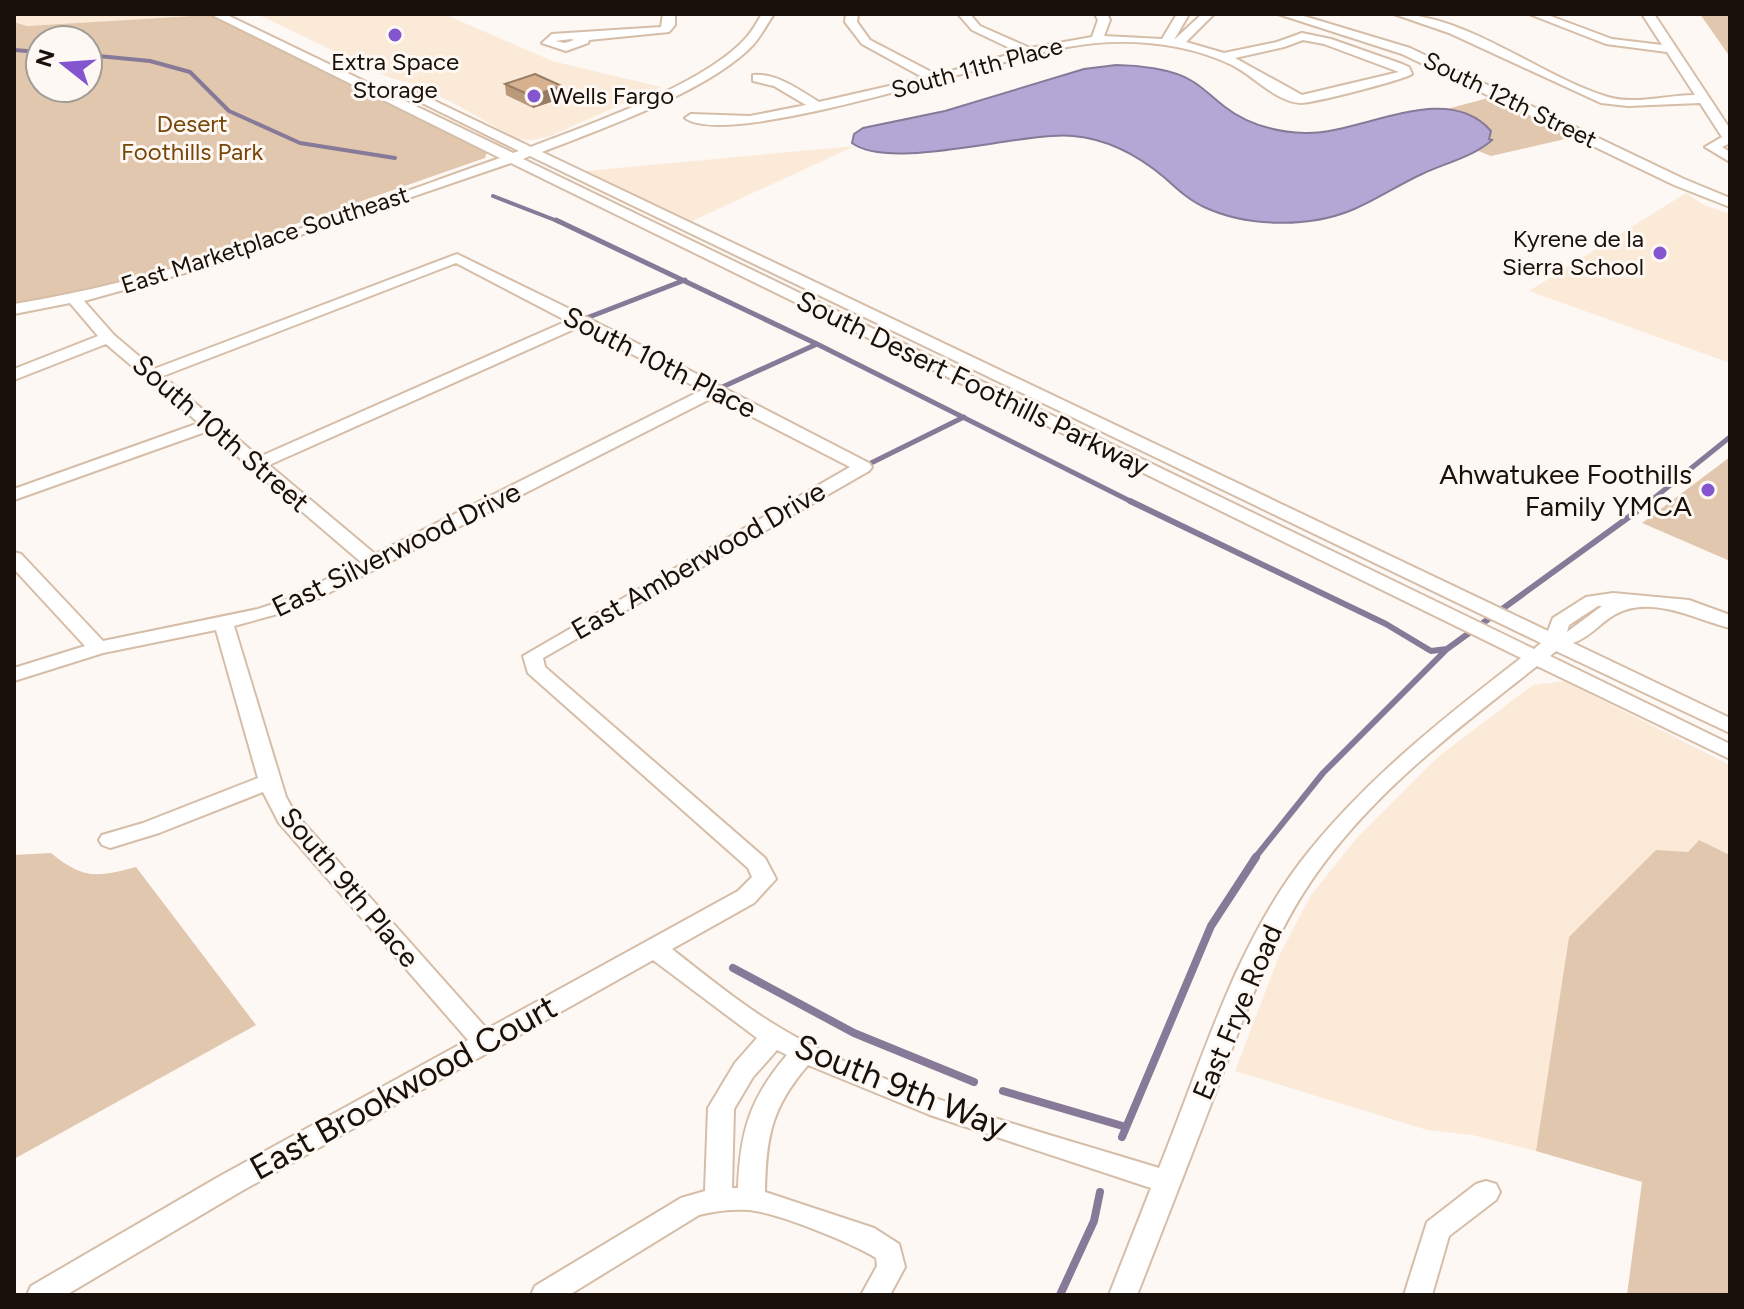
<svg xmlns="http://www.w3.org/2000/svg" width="1744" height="1309" viewBox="0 0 1744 1309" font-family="Figtree,sans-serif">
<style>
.built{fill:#fcead9}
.green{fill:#e2c7af;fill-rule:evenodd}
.water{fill:#b4a7d5;stroke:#867a98;stroke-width:2}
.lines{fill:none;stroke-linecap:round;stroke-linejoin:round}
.stream-far3{stroke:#867a98;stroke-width:4}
.stream-far2{stroke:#867a98;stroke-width:5}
.stream-far1{stroke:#867a98;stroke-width:6}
.stream{stroke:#867a98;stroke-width:8}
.minor-casing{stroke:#d5bda8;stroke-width:4}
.minor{fill:#fff;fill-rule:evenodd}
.wall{fill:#ba987a}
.shaded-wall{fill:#977c63}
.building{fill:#d8b18e;stroke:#977c63;stroke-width:2}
.poi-dot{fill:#8355ce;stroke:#fdf8f3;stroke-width:3}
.labels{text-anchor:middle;stroke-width:6;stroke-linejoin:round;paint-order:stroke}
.far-poi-label{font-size:24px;fill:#191109;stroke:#fdf8f3}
.far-street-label{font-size:24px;fill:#191109;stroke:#fdf8f3}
.far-park-label{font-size:24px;fill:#774608;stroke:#fdf8f3}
.street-label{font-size:28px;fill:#191109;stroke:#fdf8f3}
.poi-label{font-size:28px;fill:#191109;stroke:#fdf8f3;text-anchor:end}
.near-street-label{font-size:34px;fill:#191109;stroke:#fdf8f3}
</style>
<rect width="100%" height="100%" fill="#fdf8f3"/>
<!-- built -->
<path class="built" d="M 14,14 L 208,14 L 209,15 L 27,26 L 14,22 Z
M 257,14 L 444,14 L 552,61 L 661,87 L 548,137 L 531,140 L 517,139 L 453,103 L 413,84 L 390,78 Z
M 855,146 L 692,221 L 585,171 Z
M 1686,193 L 1704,205 L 1730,214 L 1730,363 L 1529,291 Z
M 1564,681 L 1730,765 L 1730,855 L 1699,840 L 1688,852 L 1569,937 L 1536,1151 L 1472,1135 L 1427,1130 L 1235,1071 L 1279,956 L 1311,895 L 1356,839 L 1438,757 L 1533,685 Z"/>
<!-- green -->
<path class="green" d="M 1700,14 L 1730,14 L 1730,57 Z
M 209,15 L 484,150 L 487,152 L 485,158 L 178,265 L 101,286 L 14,304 L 14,22 L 27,26 ZM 88,40 L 88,88 L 40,88 L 40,40 Z
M 1492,97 L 1574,137 L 1491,156 L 1476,150 L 1487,145 L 1491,131 L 1475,118 L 1443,110 Z
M 1730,457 L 1730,561 L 1642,523 Z
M 1699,840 L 1730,855 L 1730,1295 L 1627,1295 L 1642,1182 L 1536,1151 L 1569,937 L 1656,850 L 1688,852 Z
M 51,853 C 84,880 97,877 136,867 L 256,1025 L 14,1159 L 14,855 Z"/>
<!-- water -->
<path class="water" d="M 1116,65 C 1138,65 1173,69 1192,81 C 1204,88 1214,99 1225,107 C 1248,125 1276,132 1305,133 C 1360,135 1446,79 1491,131 L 1489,139 L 1492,140 C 1475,156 1443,164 1422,174 C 1398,185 1376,200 1352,210 C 1308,228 1247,227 1204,207 C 1189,200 1177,189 1165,178 C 1139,156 1108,139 1073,136 C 1023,131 891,172 852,143 L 854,134 L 863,128 L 945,111 L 1084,69 Z"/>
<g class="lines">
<!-- stream-far3 -->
<path class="stream-far3" d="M 14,50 L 40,52
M 88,55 L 150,61 L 190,72 L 229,111 L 300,143 L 395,158
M 493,196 L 560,222"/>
<!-- stream-far2 -->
<path class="stream-far2" d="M 556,220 L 817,344 L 1134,503
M 584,319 L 685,280
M 718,389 L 817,344
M 863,467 L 964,417
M 1648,503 L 1730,437"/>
<!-- stream-far1 -->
<path class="stream-far1" d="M 1130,501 L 1386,624 L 1431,651 L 1447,649 L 1651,501
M 1254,859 L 1323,773 L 1446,650"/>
<!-- stream -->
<path class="stream" d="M 733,968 L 854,1033 L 974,1082
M 1003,1091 L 1126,1127
M 1122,1137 L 1211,926 L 1256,857
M 1060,1295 L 1094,1221 L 1100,1192"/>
<!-- minor casing -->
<g class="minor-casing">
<path id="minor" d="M 210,14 L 225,14 L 513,153 L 519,151 L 404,94 L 414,91 L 531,147 C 590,124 703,85 745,39 C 752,32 757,22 762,14 L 774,14 C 767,24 761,36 753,45 C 709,91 601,129 542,152 L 1548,631 L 1553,618 L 1586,597 L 1613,593 L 1689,600 L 1730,615 L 1730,628 C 1694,619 1651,594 1614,615 C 1599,624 1590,637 1573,643 L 1730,718 L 1730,733 L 1556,651 L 1550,656 L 1730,744 L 1730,759 L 1537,666 C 1462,725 1382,785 1324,863 C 1276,926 1250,1001 1222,1075 C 1194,1149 1166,1221 1137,1295 L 1109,1295 L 1151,1188 L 930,1115 L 808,1065 C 771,1108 766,1137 765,1192 L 874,1228 L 899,1244 L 905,1267 L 890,1295 L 861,1295 L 877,1266 L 876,1258 C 852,1243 776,1212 748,1210 C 731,1209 715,1211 699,1215 L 569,1295 L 531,1295 L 535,1286 L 681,1198 L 705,1191 L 708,1108 L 735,1063 L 757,1038 L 653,960 L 240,1192 L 66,1295 L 27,1295 L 31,1286 L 220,1176 L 468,1040 L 279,823 L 263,792 L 159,833 L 110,848 L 102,845 L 99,840 L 102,835 L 143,823 L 258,778 L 216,630 L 103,653 L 14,681 L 14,668 L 85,646 L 14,569 L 14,552 L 21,554 L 103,641 L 258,609 L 285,600 L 361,562 L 208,431 L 14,500 L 14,489 L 199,423 L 106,344 L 14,380 L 14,369 L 98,336 L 70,303 L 14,314 L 14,304 C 181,277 341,214 500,158 ZM 530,156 L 1541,643 L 1534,649 L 523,159 ZM 511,163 L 1521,658 C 1446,716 1370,776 1310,850 C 1236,940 1202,1062 1159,1168 C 1037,1130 907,1098 794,1036 C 752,1013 711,980 672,949 L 754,903 L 776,879 L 765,858 L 545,667 L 543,658 L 869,471 L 872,467 L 869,463 L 586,317 L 457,254 L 154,369 L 114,335 L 84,301 L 210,266 ZM 456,263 L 567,321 L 259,457 L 163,376 ZM 579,327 L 702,390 L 375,554 L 269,465 ZM 714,397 L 850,467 L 523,656 L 528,673 L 748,868 L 752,877 L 738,891 L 487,1029 L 295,813 L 286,797 L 234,626 L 299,608 ZM 1598,606 L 1602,606 L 1567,632 L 1569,625 ZM 777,1050 L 787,1055 C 750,1098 740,1132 738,1188 L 732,1188 L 734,1109 L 753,1077 Z
M 663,14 L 675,14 L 675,25 L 669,32 L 589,40 L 588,43 L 566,51 L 542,43 L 552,34 L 661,27 ZM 571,39 L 574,40 L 565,43 L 555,41 Z
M 846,14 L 858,14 L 857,22 L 870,40 L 937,75 L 1018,52 L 972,30 L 958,14 L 970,14 L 980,26 L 1030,48 L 1092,37 L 1098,20 L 1095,14 L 1107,14 L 1110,20 L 1104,36 L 1162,39 L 1177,14 L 1189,14 L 1174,40 L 1202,14 L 1214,14 L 1186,42 L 1224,53 L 1277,42 L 1302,33 L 1331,39 L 1402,64 L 1409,67 L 1412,74 C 1403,80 1314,103 1301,103 C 1276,102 1254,76 1232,65 C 1183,41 1120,37 1067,47 C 1001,58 729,151 685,118 L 691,114 L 750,116 L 806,105 L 774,86 L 753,81 L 753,75 C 777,73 799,90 819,102 L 924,78 L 862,44 L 845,22 ZM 1303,40 L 1324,44 L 1399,72 L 1302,95 L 1235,58 L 1284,47 Z
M 1278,14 L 1297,14 L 1410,48 L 1684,179 L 1730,198 L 1730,207 L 1674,185 L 1402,54 Z
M 1394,14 C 1467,14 1539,76 1608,97 C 1635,105 1668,95 1695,95 L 1667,52 L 1606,44 L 1529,14 L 1545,14 L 1612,39 L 1662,45 L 1642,14 L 1654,14 L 1730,129 L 1730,143 L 1722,147 L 1730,152 L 1730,162 L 1705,147 L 1722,137 L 1700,103 L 1628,106 L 1601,103 L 1449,33 Z
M 1486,1181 L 1496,1184 L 1500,1192 L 1496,1200 L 1449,1236 L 1432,1295 L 1404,1295 L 1427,1222 L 1476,1184 Z"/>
</g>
<!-- minor -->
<use href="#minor" class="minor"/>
</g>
<!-- wall -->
<path class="wall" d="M 505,84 L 562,86 L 563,98 L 533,108 L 506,95 Z"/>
<!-- shaded-wall -->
<path class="shaded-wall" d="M 562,86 L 563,98 L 533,108 L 532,96 Z"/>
<!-- building -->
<path class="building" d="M 535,74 L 562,86 L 532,96 L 505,84 Z"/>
<!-- markers -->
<g class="poi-dot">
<circle cx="395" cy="35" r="8"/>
<circle cx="534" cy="96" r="8"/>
<circle cx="1660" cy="253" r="8"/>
<circle cx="1708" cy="490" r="8"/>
</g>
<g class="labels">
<!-- far-poi labels -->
<g class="far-poi-label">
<text x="395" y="70">Extra Space<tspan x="395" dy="28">Storage</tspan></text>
<text x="550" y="104" text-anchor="start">Wells Fargo</text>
<text x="1644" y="247" text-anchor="end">Kyrene de la<tspan x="1644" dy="28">Sierra School</tspan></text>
</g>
<!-- far-street labels -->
<g class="far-street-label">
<text transform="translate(977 68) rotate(-15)" y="8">South 11th Place</text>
<text transform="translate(1510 100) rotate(26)" y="8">South 12th Street</text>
<text transform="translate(265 240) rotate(-18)" y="8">East Marketplace Southeast</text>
</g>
<!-- far-park labels -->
<g class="far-park-label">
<text x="192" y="132">Desert<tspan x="192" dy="28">Foothills Park</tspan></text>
</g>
<!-- street labels -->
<g class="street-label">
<text transform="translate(660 362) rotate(27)" y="10">South 10th Place</text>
<text transform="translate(973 383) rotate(26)" y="10">South Desert Foothills Parkway</text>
<text transform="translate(221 433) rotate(41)" y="10">South 10th Street</text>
<text transform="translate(396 549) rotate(-26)" y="10">East Silverwood Drive</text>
<text transform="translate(698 560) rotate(-30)" y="10">East Amberwood Drive</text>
<text transform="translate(350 887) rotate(50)" y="10">South 9th Place</text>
<text transform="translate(1237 1012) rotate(-67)" y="10">East Frye Road</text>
</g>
<!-- poi labels -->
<g class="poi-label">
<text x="1692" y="484">Ahwatukee Foothills<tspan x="1692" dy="32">Family YMCA</tspan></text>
</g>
<!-- near-street labels -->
<g class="near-street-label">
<text transform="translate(901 1086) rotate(22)" y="12">South 9th Way</text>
<text transform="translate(403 1087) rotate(-29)" y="12">East Brookwood Court</text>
</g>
</g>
<!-- border -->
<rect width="1744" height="1309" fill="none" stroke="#191109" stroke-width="32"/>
<!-- north arrow -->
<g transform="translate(64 64) rotate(287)"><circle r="38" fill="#fdf8f3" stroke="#a29c95" stroke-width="2"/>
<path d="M0-6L14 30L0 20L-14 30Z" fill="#8355ce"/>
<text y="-12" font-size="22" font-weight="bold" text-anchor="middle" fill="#191109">N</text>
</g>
</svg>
